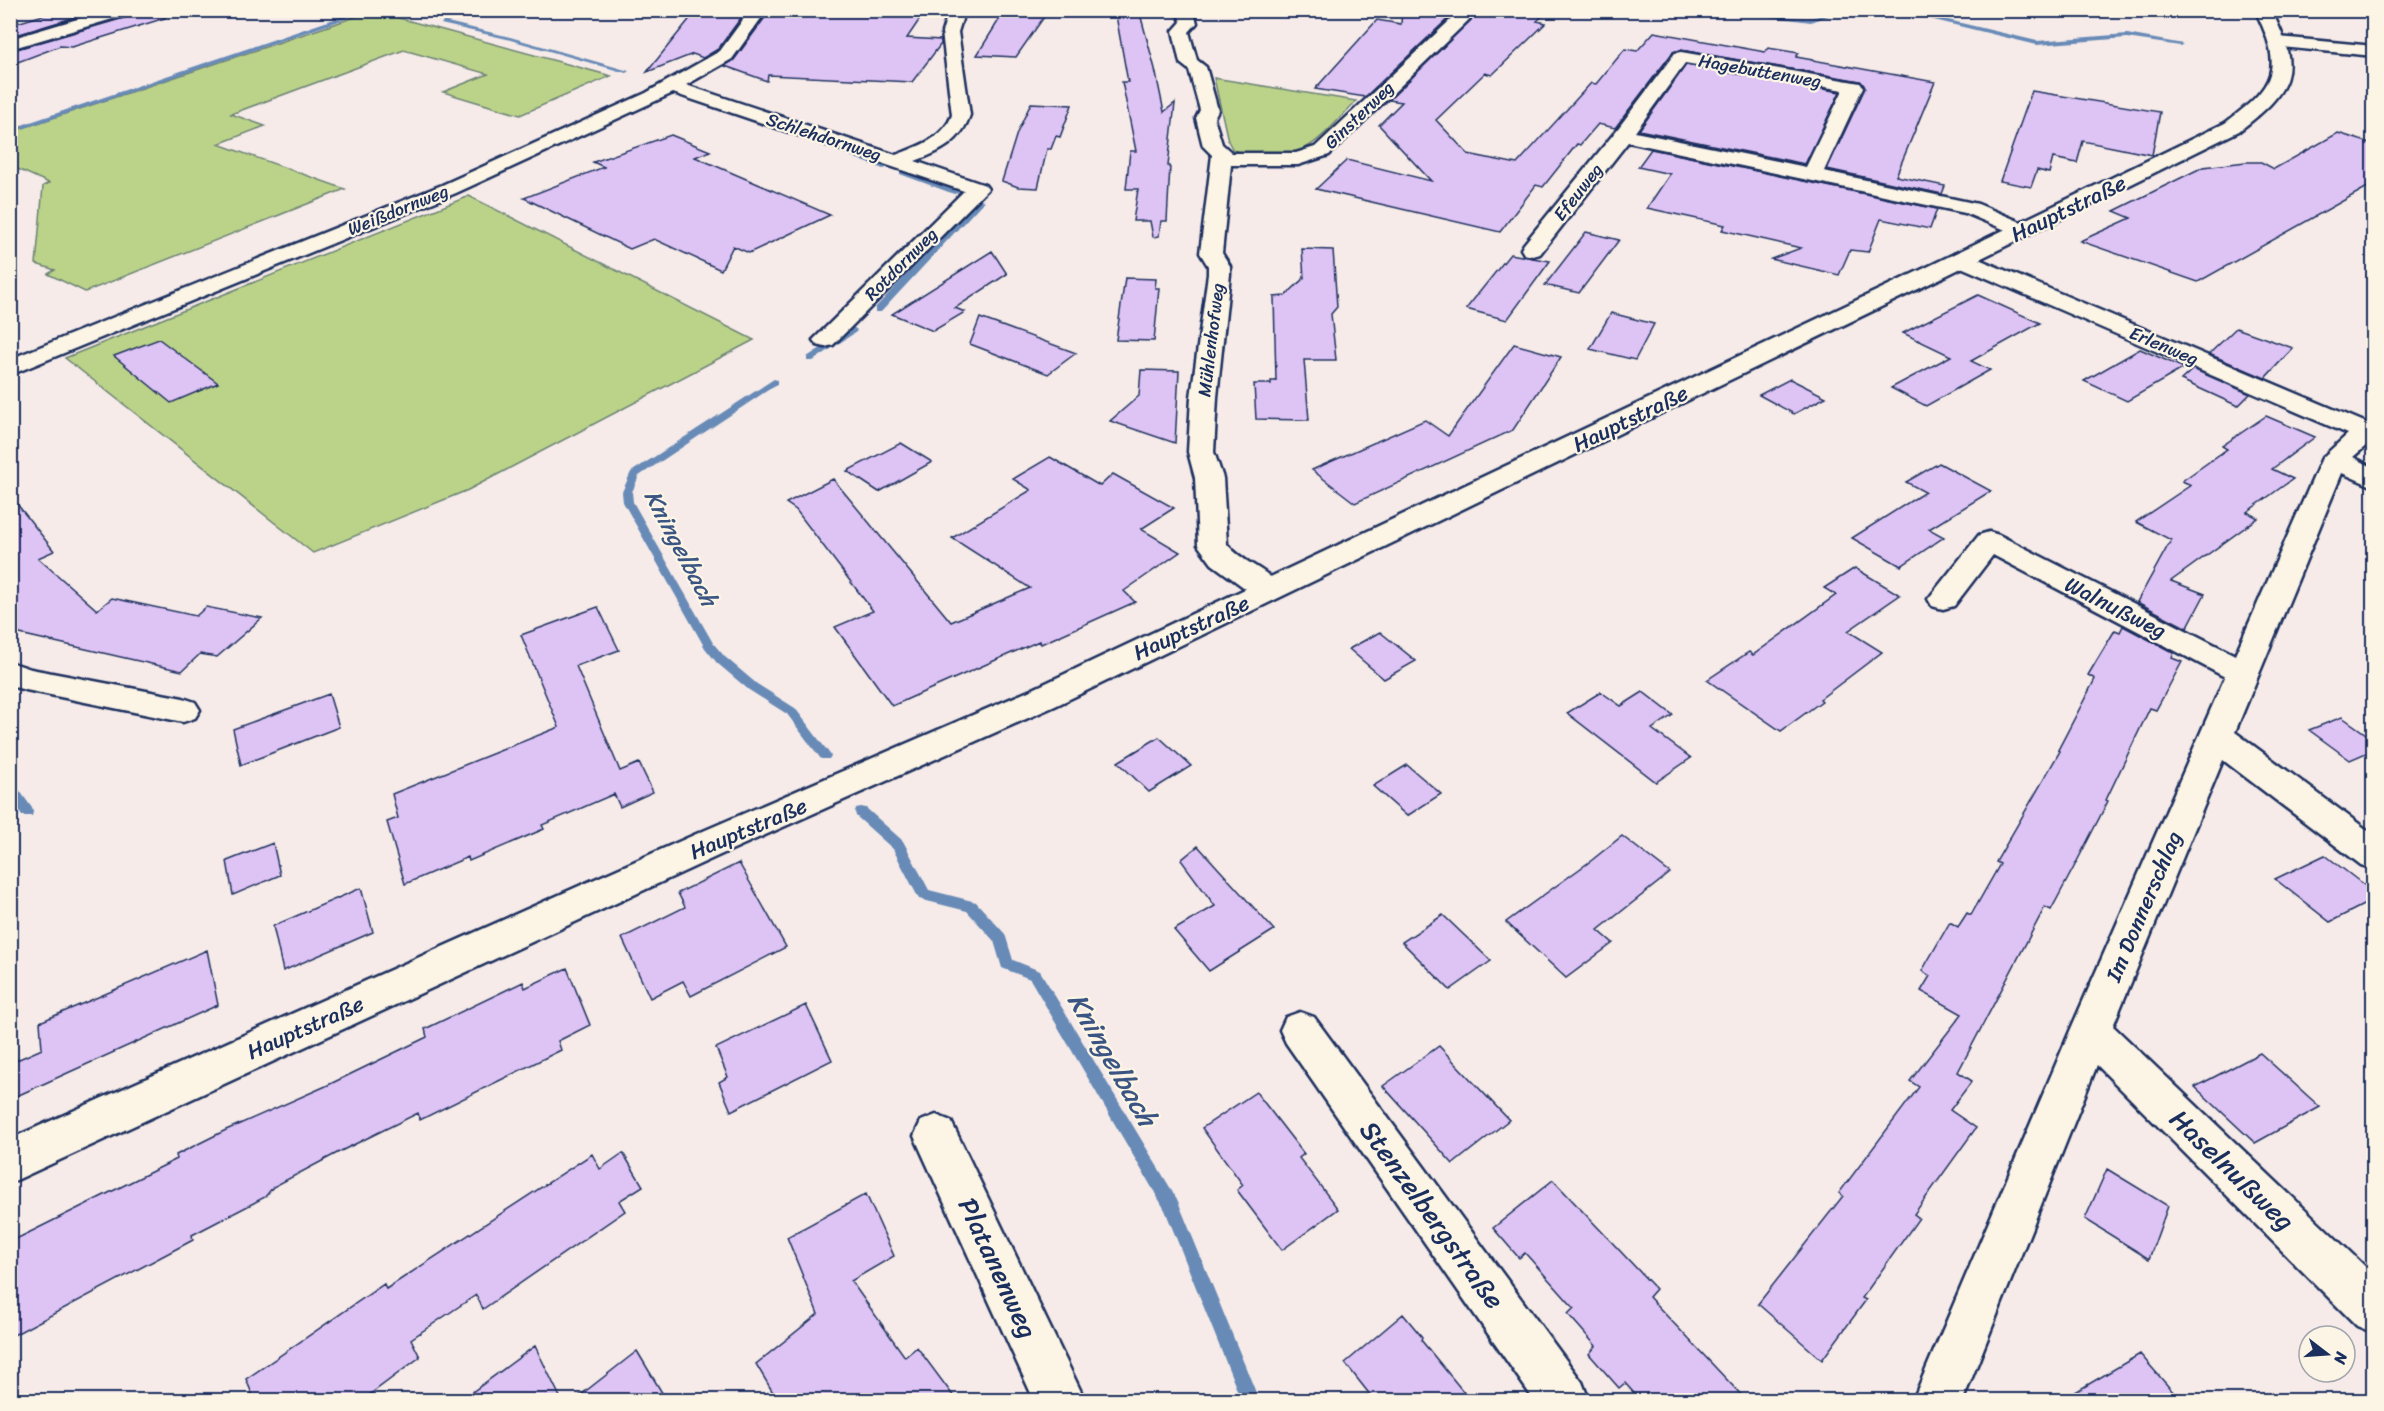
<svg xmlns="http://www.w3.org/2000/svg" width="2384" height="1411" viewBox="0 0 2384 1411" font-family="Sriracha,sans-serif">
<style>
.green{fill:#bbd389;stroke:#6b8174;stroke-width:1.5}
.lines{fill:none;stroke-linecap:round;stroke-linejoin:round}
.stream{fill:#678ab7;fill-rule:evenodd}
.building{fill:#dec4f4;stroke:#1b2f5e;stroke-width:1.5}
.street-casing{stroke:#1b2f5e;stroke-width:5}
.secondary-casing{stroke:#1b2f5e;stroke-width:5}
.street{fill:#fcf5e5;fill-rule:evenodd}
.secondary{fill:#fcf5e5;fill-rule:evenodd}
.labels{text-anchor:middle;stroke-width:4.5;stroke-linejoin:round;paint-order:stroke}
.far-street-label{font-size:18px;fill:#1b2f5e;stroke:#fcf5e5}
.street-label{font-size:22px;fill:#1b2f5e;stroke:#fcf5e5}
.water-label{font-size:24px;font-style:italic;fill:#3a5583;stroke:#fcf5e5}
.near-street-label{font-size:27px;fill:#1b2f5e;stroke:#fcf5e5}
.near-water-label{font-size:28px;font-style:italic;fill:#3a5583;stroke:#fcf5e5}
</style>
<rect width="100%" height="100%" fill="#f6ebe8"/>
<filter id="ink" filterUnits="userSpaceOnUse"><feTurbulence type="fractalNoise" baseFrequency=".0167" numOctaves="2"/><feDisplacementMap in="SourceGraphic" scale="12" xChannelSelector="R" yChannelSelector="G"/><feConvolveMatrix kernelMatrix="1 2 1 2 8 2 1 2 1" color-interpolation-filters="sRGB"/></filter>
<g filter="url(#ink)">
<!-- green -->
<path class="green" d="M 373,11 L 611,76 L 520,115 L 443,92 L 488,74 L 404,50 L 231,114 L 265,126 L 218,144 L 345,189 L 85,292 L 48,274 L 55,270 L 36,264 L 43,186 L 49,183 L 11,166 L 11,132 Z
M 1214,78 L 1356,101 C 1342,115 1327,135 1309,146 C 1289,159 1255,158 1233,150 L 1228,141 Z
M 469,196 L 754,340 L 468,490 L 313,553 L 65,358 Z"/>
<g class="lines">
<!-- stream -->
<path class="stream" d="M 1714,10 C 1746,10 1776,17 1807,18 C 1820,18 1831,10 1844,10 L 1811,22 Z
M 1893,10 L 1906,10 L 2037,41 L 2127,34 L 2183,44 L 2180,46 L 2127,38 L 2037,45 Z
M 346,15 L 348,18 L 10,133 L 10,129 Z
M 443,21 L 510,37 L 629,71 L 626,73 L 507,39 L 441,24 Z
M 710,101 L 726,109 L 750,116 L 747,118 L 722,112 L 708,104 L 708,102 Z
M 807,137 L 811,137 L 890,167 L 883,169 L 807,139 Z
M 900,170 L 906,170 L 961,192 L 954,194 L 900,174 Z
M 977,199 L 984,201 L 881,312 L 875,312 L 875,308 Z
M 853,327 L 857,330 L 856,332 L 813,361 L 807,361 L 807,357 Z
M 774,379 L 777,380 L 777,384 L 639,476 L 632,492 L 633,502 L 713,643 L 725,657 L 757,684 L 795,708 L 829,753 L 831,756 L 829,759 L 821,759 L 787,714 L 749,690 L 717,663 L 705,648 L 623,502 L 622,492 L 631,472 Z
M 10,782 L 15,784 L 32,808 L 33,812 L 32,816 L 22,816 L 10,798 Z
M 861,807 L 866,808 L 903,841 L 929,890 L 976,902 L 1005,934 L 1013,960 L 1040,971 L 1177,1199 L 1259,1400 L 1241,1400 L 1165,1210 L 1030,979 L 1002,968 L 994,941 L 967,911 L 919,899 L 893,849 L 856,816 L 855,812 L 856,808 Z"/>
</g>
<!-- building -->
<path class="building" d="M 72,10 L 98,10 L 10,37 L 10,25 L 50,13 Z
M 137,10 L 164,10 L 165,18 L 72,47 L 60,46 L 10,65 L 10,51 L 134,15 Z
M 926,10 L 907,38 L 941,40 L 941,44 L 912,82 L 768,75 L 767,81 L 725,66 L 734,60 L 769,12 Z
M 1115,10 L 1139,10 L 1155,69 L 1164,112 L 1175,103 L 1168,166 L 1170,166 L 1167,221 L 1161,221 L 1159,236 L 1153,237 L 1150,221 L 1133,221 L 1138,189 L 1126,189 L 1130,151 L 1136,151 L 1122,82 L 1128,82 Z
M 1402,10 L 1457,10 L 1365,97 L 1315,89 L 1377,20 L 1401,24 Z
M 1481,10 L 1549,10 L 1537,21 L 1546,23 L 1492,75 L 1485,73 L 1436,120 L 1468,154 L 1517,164 L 1591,83 L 1596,84 L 1625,49 L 1637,51 L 1654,32 L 1765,52 L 1768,48 L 1799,53 L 1796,57 L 1935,82 L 1896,176 L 1945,186 L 1942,194 L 1827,169 L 1865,88 L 1860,81 L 1681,50 L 1673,52 L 1615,128 L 1598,124 L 1580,145 L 1577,144 L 1543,187 L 1536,185 L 1500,232 L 1316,189 L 1347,160 L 1431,181 L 1379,125 L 1402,102 L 1389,100 Z
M 696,11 L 746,11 L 718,49 L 703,58 L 693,54 L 647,72 Z
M 1002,15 L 1044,17 L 1016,57 L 977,55 Z
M 1686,65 L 1840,92 L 1805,164 L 1639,130 Z
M 2032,91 L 2160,112 L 2152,155 L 2083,141 L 2077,163 L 2053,158 L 2049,173 L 2037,170 L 2031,187 L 2000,181 Z
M 1031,103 L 1072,105 L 1060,137 L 1056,136 L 1051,149 L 1047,149 L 1038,188 L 1018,187 L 1002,181 L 1017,133 Z
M 2338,133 L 2373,144 L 2373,184 L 2198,282 L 2080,241 L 2131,218 L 2114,211 L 2203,167 L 2246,162 L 2261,162 L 2274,169 Z
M 671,135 L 710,151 L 695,157 L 830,215 L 749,253 L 733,246 L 721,270 L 654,239 L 630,249 L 524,198 L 604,167 L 593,162 Z
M 1651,149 L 1937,209 L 1930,229 L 1881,219 L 1868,252 L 1850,250 L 1839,275 L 1771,259 L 1801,248 L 1722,230 L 1725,225 L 1647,208 L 1670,174 L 1638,167 Z
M 1586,232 L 1619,240 L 1579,293 L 1545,285 Z
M 1302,249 L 1333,250 L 1337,307 L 1331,314 L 1336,360 L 1304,360 L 1309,420 L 1256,419 L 1254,384 L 1271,384 L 1271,381 L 1276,381 L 1274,297 L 1285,296 L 1304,278 Z
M 992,251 L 1007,274 L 955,308 L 965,312 L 933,331 L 892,314 Z
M 1510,254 L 1550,261 L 1507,320 L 1466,309 Z
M 1125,278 L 1156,279 L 1155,288 L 1159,288 L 1154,341 L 1116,340 Z
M 1978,295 L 2040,323 L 1971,361 L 1990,370 L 1926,406 L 1891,388 L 1951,356 L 1903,333 Z
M 1611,313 L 1654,324 L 1635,360 L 1590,349 Z
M 980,318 L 1076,353 L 1048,374 L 970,344 Z
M 2236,328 L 2293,348 L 2265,378 L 2209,354 Z
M 159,339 L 218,383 L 171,403 L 114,356 Z
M 1514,344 L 1561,357 L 1513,430 L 1355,503 L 1312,470 L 1425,420 L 1448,436 Z
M 2140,349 L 2184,368 L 2127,401 L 2084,381 Z
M 2193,369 L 2250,394 L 2238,406 L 2181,380 Z
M 1141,370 L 1179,371 L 1175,443 L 1110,421 L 1139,396 Z
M 1790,379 L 1826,397 L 1794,414 L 1759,395 Z
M 2266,416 L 2315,437 L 2272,469 L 2293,479 L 2247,512 L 2258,518 L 2171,581 L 2205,594 L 2187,628 L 2137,602 L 2171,540 L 2136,522 L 2191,485 L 2182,481 L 2227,449 L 2222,446 Z
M 901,443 L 932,462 L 879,492 L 847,471 Z
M 1050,457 L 1100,486 L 1113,474 L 1174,508 L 1141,529 L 1180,552 L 1124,591 L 1135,602 L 1041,644 L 1039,641 L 892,706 L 835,627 L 873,611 L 796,510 L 786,503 L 833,479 L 951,622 L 1030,588 L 952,538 L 1031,490 L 1013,479 Z
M 1939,463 L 1991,491 L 1929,529 L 1944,537 L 1901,566 L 1852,538 L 1925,492 L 1906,482 Z
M 10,495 L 54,551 L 38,558 L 97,610 L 112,598 L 196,616 L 206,607 L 262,618 L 217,657 L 200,654 L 182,671 L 20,634 L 10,625 Z
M 1855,568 L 1900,595 L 1848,631 L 1882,652 L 1820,699 L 1822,701 L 1781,731 L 1707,680 L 1749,652 L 1753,655 L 1836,595 L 1824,588 Z
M 598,607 L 619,650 L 576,666 L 620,771 L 639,763 L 653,792 L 620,807 L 614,794 L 542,825 L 544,829 L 469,861 L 468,857 L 405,884 L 387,822 L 398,818 L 392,794 L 559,727 L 521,635 Z
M 2123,626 L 2174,653 L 2172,658 L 2182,662 L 2156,710 L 2150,708 L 2106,800 L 2108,801 L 2073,869 L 2051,910 L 2045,907 L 1958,1072 L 1972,1081 L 1950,1110 L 1976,1128 L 1914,1214 L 1919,1218 L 1862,1298 L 1866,1300 L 1822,1360 L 1758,1304 L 1843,1196 L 1839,1193 L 1919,1087 L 1910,1081 L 1962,1014 L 1921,991 L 1930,976 L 1922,971 L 1950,922 L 1958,927 L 1967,913 L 1971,915 L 2000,864 L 1996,862 L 2060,751 L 2058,750 L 2095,679 L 2088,675 L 2115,630 L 2120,632 Z
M 1380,632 L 1416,661 L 1384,679 L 1349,649 Z
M 1601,692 L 1621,706 L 1643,692 L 1673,715 L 1652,729 L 1691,758 L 1656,782 L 1567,713 Z
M 329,694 L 339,727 L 241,765 L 233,729 Z
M 2342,717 L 2373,739 L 2373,750 L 2350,760 L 2309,730 Z
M 1159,737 L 1191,766 L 1149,792 L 1118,762 Z
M 1407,765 L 1441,794 L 1407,816 L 1373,786 Z
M 1622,836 L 1670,873 L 1598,930 L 1613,943 L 1566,978 L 1506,922 L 1592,860 Z
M 273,843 L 280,875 L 233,895 L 227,861 Z
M 1198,846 L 1274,930 L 1209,971 L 1174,930 L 1215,906 L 1181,860 Z
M 2325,855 L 2373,892 L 2373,900 L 2330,922 L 2275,879 Z
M 739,863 L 786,947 L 691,996 L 683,981 L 650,998 L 622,938 L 685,907 L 678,893 Z
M 361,888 L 373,932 L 283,971 L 273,926 Z
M 1443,915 L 1491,961 L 1450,990 L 1402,942 Z
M 207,950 L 218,1005 L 10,1099 L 10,1063 L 42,1049 L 40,1022 Z
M 567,968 L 590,1025 L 558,1041 L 561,1050 L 420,1120 L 418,1113 L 341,1151 L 273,1187 L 265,1197 L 192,1235 L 193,1240 L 10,1337 L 10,1242 L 177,1159 L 176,1155 L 226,1130 L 326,1086 L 427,1037 L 425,1029 L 523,982 L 525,988 Z
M 806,1005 L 832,1060 L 731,1111 L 719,1082 L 728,1077 L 716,1048 Z
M 1439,1046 L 1509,1120 L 1453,1164 L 1383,1086 Z
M 2260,1053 L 2320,1107 L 2255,1143 L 2195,1087 Z
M 1256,1092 L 1304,1154 L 1299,1158 L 1338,1209 L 1282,1250 L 1237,1190 L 1243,1185 L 1202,1128 Z
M 623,1153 L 643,1186 L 619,1201 L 625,1211 L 483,1309 L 476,1295 L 411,1339 L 420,1357 L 361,1401 L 255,1401 L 246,1379 L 384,1284 L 386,1289 L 592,1154 L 600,1169 Z
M 2107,1169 L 2168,1206 L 2149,1259 L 2085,1219 Z
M 1553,1180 L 1656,1289 L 1649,1297 L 1747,1401 L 1641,1401 L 1625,1383 L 1619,1388 L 1589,1354 L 1596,1346 L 1568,1314 L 1574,1308 L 1525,1253 L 1519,1258 L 1493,1228 Z
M 866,1194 L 894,1256 L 851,1281 L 905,1357 L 917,1347 L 957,1401 L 778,1401 L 756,1364 L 818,1314 L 787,1237 Z
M 1403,1314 L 1422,1337 L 1421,1340 L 1471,1401 L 1375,1401 L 1345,1363 Z
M 535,1346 L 562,1401 L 460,1401 Z
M 637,1351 L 667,1401 L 573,1401 Z
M 2140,1354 L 2181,1401 L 2060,1401 Z"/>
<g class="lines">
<!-- street casing -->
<g class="street-casing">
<path id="street" d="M 108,10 L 135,10 L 133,13 L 10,49 L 10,39 Z
M 750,10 L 767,10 L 732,59 L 686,85 L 896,155 C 919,146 943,139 952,115 L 942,32 L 949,10 L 965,10 L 958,32 L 970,115 C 961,142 940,152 915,161 L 985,185 L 988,189 L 833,345 L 825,347 L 817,345 L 813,340 L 964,191 L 673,93 L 456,193 L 10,375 L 10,359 L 442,185 L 646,93 L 720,51 Z
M 1177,10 L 1193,10 L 1197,23 L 1189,32 L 1197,60 L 1206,67 L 1218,110 L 1214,118 L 1222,144 L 1232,153 L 1296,153 L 1315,147 L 1461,10 L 1479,10 L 1329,155 L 1298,165 L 1231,165 L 1222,253 L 1230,266 L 1230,274 L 1217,397 L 1214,452 L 1223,478 L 1227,544 C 1242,563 1270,570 1283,590 L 1279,597 L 1268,600 L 1257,597 L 1212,564 L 1198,545 L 1195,478 L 1188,452 L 1191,397 L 1208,274 L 1208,266 L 1200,253 L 1212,155 L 1203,146 L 1196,118 L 1200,110 L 1189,70 L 1180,63 L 1173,31 L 1181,22 Z
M 2278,37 L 2374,46 L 2374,56 L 2272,46 L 2270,42 L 2272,38 Z
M 1681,52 L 1860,83 L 1863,87 L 1824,171 L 1978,204 L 2028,225 L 2031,230 L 2028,235 L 2020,236 L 1965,213 L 1628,142 L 1540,254 L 1532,256 L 1524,254 L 1521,249 L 1524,244 L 1616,131 L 1675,53 ZM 1685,63 L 1843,90 L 1806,167 L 1635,132 Z
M 1962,252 L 2369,424 L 2374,423 L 2374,439 L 2353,457 L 2374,468 L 2374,487 L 2342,473 L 2235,732 L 2374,835 L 2374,869 L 2361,865 L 2223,760 L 2113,1026 L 2374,1275 L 2374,1333 L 2357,1326 L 2097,1065 L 1963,1400 L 1913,1400 L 2070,1031 L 2225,677 L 1993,555 L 1954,606 L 1943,609 L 1932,606 L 1928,599 L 1979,535 L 1989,532 L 1999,535 L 2235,655 L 2322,458 L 2348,434 L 1954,264 L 1951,259 L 1954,254 Z
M 10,662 L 31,669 L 183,698 L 195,702 L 200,710 L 195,718 L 183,722 L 26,690 L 10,686 Z
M 1300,1012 L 1314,1017 L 1582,1382 L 1589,1400 L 1534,1400 L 1286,1043 L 1280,1030 L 1286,1017 Z
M 936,1115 L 951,1121 L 1085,1400 L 1034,1400 L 914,1136 L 921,1121 Z"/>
</g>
<!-- secondary casing -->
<g class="secondary-casing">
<path id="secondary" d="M 2255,10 L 2271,10 C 2303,72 2291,91 2239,131 L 1941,278 L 1055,706 L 720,855 L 10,1183 L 10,1139 L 694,835 L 1031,690 L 1925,268 L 2225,123 C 2276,85 2284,69 2255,10 Z"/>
</g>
<!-- street -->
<use href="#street" class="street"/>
<!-- secondary -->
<use href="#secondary" class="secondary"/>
</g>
</g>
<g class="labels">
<!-- far-street labels -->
<g class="far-street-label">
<text transform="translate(1760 71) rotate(10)" y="6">Hagebuttenweg</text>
<text transform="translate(1359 115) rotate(-44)" y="6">Ginsterweg</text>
<text transform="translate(824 137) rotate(18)" y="6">Schlehdornweg</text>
<text transform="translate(1578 192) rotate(-52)" y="6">Efeuweg</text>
<text transform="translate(398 210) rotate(-22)" y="6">Weißdornweg</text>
<text transform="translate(901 264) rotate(-45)" y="6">Rotdornweg</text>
<text transform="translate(1211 340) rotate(-83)" y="6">Mühlenhofweg</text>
<text transform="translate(2164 346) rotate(23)" y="6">Erlenweg</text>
</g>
<!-- street labels -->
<g class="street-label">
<text transform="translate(2068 208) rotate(-26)" y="8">Hauptstraße</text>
<text transform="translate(1630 418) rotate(-26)" y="8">Hauptstraße</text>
<text transform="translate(2116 607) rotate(27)" y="8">Walnußweg</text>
<text transform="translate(1191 627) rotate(-25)" y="8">Hauptstraße</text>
<text transform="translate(748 828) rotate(-23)" y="8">Hauptstraße</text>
<text transform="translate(2143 906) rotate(-67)" y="8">Im Donnerschlag</text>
<text transform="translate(305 1027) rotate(-24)" y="8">Hauptstraße</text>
</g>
<!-- water labels -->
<g class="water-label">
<text transform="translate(681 548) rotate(62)" y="8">Kningelbach</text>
</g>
<!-- near-street labels -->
<g class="near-street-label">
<text transform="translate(2232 1170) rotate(44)" y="9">Haselnußweg</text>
<text transform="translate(1432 1215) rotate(54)" y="9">Stenzelbergstraße</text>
<text transform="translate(998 1268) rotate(65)" y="9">Platanenweg</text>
</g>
<!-- near-water labels -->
<g class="near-water-label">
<text transform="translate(1113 1059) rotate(60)" y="10">Kningelbach</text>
</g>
</g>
<!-- margin -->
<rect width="2384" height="1411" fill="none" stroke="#fcf5e5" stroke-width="36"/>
<rect x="18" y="18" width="2348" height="1375" fill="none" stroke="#1b2f5e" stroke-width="2" filter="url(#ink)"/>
<!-- north arrow -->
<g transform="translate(2327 1354) rotate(107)"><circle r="28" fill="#fcf5e5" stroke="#a2a6af" stroke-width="1.5"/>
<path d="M0-4.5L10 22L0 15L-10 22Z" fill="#1b2f5e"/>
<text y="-9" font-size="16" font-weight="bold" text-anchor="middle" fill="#1b2f5e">N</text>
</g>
</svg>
